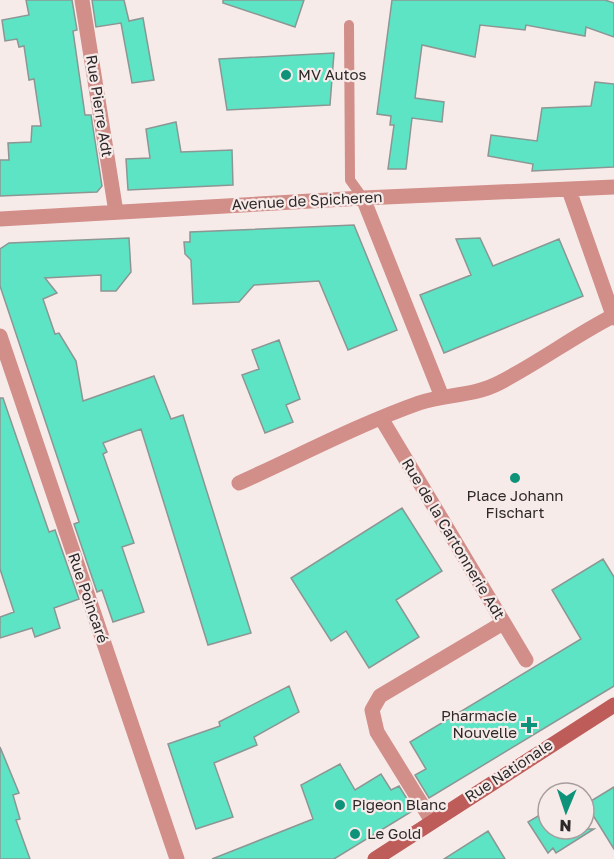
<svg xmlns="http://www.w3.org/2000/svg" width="614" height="859" viewBox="0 0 614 859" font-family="'Golos Text',sans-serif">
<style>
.building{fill:#5ce4c5;stroke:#8c9693;stroke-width:1.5}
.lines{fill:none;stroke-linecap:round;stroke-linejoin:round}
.lane{stroke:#d28e89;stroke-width:10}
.street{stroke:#d28e89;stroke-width:15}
.secondary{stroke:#be5c59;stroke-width:15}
.poi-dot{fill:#0f927a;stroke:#f7ebea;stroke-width:2}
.labels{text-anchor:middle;stroke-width:4.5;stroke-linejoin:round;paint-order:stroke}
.poi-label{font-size:15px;fill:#2e2929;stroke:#f7ebea;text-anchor:start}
.street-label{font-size:15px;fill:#2e2929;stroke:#f7ebea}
</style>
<rect width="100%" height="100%" fill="#f7ebea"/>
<!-- building -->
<path class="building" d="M 26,0 L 72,0 L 77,30 L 73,31 L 85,115 L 91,115 L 102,186 L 97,192 L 0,196 L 0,160 L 9,160 L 8,143 L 31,142 L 32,126 L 41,126 L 34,79 L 29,80 L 24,46 L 19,47 L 17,39 L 5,41 L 2,20 L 29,15 Z
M 92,0 L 124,0 L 129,21 L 143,18 L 154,80 L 132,83 L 121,23 L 96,27 Z
M 223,0 L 304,0 L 295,27 L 223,3 Z
M 392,0 L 605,0 L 614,3 L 614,37 L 586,27 L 585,36 L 526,25 L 525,30 L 480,25 L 475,57 L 422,45 L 415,98 L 444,102 L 442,122 L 412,118 L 406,169 L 388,169 L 394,125 L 390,125 L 391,116 L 377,114 Z
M 334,53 L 330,105 L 227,110 L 219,59 Z
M 595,82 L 614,84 L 614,167 L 532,171 L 533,164 L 488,156 L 491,135 L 537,141 L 542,108 L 591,106 Z
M 176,122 L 181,152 L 232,150 L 233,185 L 128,190 L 126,159 L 150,158 L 146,129 Z
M 354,225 L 397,330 L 348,350 L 319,281 L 254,285 L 239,302 L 193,304 L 191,260 L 185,254 L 184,242 L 190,242 L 190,232 Z
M 129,238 L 131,272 L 116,291 L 101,291 L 101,275 L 45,278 L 57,293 L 43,299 L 55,334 L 59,333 L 76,361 L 83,401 L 154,376 L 171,419 L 183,415 L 251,633 L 208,645 L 141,429 L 103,443 L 107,452 L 103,454 L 134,543 L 122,547 L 144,612 L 113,622 L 102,590 L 97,592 L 74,524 L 79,522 L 0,286 L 0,249 L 9,243 Z
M 480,238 L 493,266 L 559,239 L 583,296 L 444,353 L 420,295 L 471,275 L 456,239 Z
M 279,340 L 300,399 L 286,405 L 293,422 L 265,433 L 242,375 L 259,369 L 252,350 Z
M 0,398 L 3,398 L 49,532 L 55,530 L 79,599 L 54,608 L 60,628 L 35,637 L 32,628 L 0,638 L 0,617 L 14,612 L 0,569 Z
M 402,508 L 442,571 L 396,600 L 419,637 L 369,668 L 346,631 L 331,641 L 291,578 Z
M 603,559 L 614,577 L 614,686 L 429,798 L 415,775 L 426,769 L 410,742 L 581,639 L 552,590 Z
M 289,686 L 299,712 L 254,737 L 257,745 L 214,763 L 233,817 L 196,829 L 168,744 L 220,726 L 219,722 Z
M 0,747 L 19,793 L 13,795 L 20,819 L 16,820 L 30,859 L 0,859 Z
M 340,764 L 355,790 L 381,774 L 391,790 L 399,786 L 414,810 L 334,859 L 212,859 L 313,819 L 301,785 Z
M 614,787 L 614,849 L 586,804 Z
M 548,810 L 548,829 L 594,829 L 556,853 L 553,848 L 548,853 L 528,822 Z
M 488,831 L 505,859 L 444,859 Z"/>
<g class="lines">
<!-- lane -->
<path class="lane" d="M 349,25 L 350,180 L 363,198"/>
<!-- street -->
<path class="street" d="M 82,0 L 116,212
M 569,190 L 614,318
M 363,198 L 442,397
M 0,219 L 363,198 L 614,187
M 0,336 L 177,859
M 381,418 L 526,660
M 239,483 C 299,456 357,425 419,403 C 446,394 474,396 499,383 C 538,363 574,336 613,316
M 432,821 L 377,732 L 372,710 L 380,696 L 503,623"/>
<!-- secondary -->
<path class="secondary" d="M 375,859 L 614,705"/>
</g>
<!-- markers -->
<g class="poi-dot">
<circle cx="286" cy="75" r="6"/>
<circle cx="515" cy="478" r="6"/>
<path d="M526 716h6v6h6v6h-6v6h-6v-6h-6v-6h6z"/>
<circle cx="340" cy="805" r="6"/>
<circle cx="355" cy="834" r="6"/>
</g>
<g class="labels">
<!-- poi labels -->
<g class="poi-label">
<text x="298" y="80">MV Autos</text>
<text x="515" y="501" text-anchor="middle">Place Johann<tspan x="515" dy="17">Fischart</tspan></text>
<text x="517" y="721" text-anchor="end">Pharmacie<tspan x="517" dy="17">Nouvelle</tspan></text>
<text x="352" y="810">Pigeon Blanc</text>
<text x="367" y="839">Le Gold</text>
</g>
<!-- street labels -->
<g class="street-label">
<text transform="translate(99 106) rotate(81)" y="5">Rue Pierre Adt</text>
<text transform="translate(307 201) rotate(-3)" y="5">Avenue de Spicheren</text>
<text transform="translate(453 539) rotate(59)" y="5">Rue de la Cartonnerie Adt</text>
<text transform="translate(88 598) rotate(71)" y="5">Rue Poincaré</text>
<text transform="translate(509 771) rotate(-33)" y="5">Rue Nationale</text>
</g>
</g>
<!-- north arrow -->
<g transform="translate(566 811) rotate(182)"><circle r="28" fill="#f7ebea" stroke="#a79d9d" stroke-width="1.5"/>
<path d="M0-4.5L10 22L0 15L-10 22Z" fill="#0f927a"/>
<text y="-9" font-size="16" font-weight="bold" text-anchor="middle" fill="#2e2929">N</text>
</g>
</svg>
